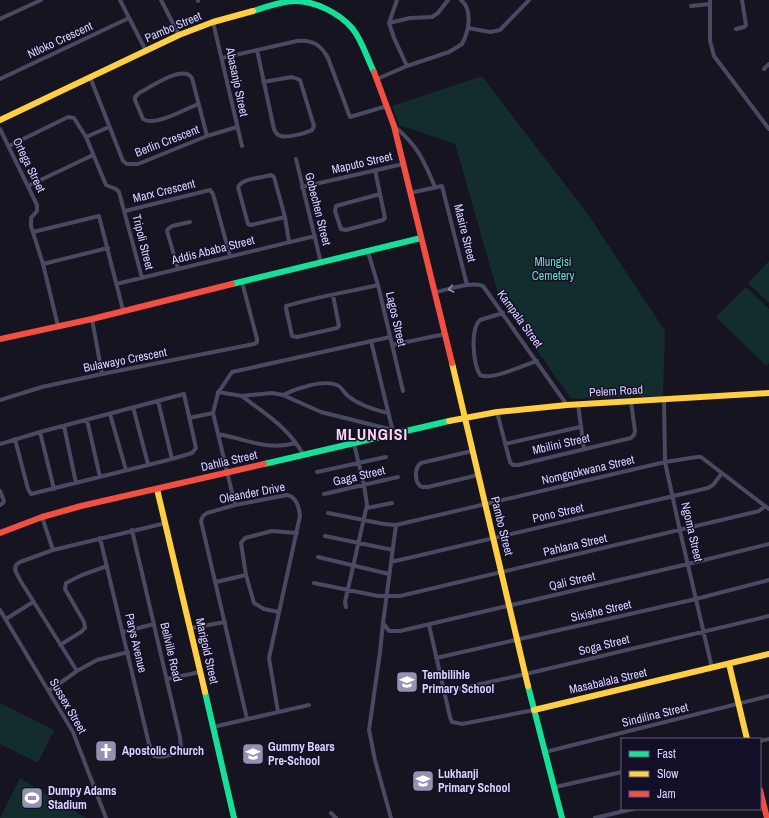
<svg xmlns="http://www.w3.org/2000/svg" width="769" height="818" viewBox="0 0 769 818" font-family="'Archivo Narrow',sans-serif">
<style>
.green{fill:#132c2d}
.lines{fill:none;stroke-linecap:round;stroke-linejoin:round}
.street{stroke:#4a4962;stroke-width:4}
.fast{stroke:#16e098;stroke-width:6}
.slow{stroke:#ffcf43;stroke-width:6}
.jam{stroke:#f24e42;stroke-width:6}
.oneway{stroke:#928eb0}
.labels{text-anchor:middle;stroke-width:3;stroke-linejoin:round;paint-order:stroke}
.street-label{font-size:12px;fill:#d9d4ff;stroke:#130f26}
.park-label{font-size:12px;fill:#5fe0c0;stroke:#130f26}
.poi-label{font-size:12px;font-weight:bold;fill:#d9d4ff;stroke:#130f26;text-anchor:start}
.district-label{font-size:16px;font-weight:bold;letter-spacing:1px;fill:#ffd6f0;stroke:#130f26}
</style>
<rect width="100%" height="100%" fill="#161421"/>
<!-- green -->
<path class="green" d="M 482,76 L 589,216 L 665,331 L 663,396 L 571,399 L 498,294 L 455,144 L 399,125 L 392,106 Z
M 769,261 L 769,303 L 748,283 Z
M 746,287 L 769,309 L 769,363 L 766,366 L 716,317 Z
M 0,703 L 54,730 L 38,763 L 0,744 Z
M 20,778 L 86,818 L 0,818 Z"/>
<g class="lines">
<!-- street -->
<path class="street" d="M 120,0 L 146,51
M 161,0 L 179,35
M 198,0 L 198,1
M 397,0 L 389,23 L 394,38 L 407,66
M 710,0 L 710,41 L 714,56 L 769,129
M 691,6 L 710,4
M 0,19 L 41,0
M 213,22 L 242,146
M 389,23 L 410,18 L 432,17 L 438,13 L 448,0
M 468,28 L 490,32 L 500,30 L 529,0
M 736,29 L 744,27 L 746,25 L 742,0
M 257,50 L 274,129 C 275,132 277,135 281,136 C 287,138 307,133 312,130 L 314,126 L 300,80 L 292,77 L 263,82
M 222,58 L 297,41 C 312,39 321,45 328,58 L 350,117 L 387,106
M 764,69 L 769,64
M 90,77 L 123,161 L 127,164 L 138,164 L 207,136 L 237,127
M 0,79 L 129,18
M 377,79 L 407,66 L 449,52 L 462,44 C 469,31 473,10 461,0
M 198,104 C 186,109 154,127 143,119 L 135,100 L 135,97 L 139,93 C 151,87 183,64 192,78 L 207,136
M 394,126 C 418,146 423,159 435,187
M 0,129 L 37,205 L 37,211 L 31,218 L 31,226 L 43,264 L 58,326
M 86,137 L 109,127
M 9,146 L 68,117 L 74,118 L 86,137 L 106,185 L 116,189 L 119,192 L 142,278
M 296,159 L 321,263
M 375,170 L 385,218 L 383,220 L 346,230 L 341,229 L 335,211 L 336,206 L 380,194
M 28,186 L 93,155
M 302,187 L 403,164
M 410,193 L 442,186 L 467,285
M 125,211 L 210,190 L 213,194 L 230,256
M 285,217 L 251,225 L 248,224 L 238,187 C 242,178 262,178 271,175 L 274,177 L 285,217 L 289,242
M 33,232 L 99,216 L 123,310
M 368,252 L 378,285 L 403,391
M 43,264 L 108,248
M 178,269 L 167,231 L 168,229 L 172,226 L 190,222
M 116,284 L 315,236
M 435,292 C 448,290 471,281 483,286 L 567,405
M 333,295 L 339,326 L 337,328 L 297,337 L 292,336 L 286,308 L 286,306 C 316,297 347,292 378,285
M 503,313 L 480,320 C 470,329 473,363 480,375 C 491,381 524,365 537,361
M 92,319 L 102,374
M 371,341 L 393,432
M 392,345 L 445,334
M 218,392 L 242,396 L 272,393 L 283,395 L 321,412 L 393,430
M 283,395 C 295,389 323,379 337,385 C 342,387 344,393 348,396 C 359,405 375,410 388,413
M 243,397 C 266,414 290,429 304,456
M 0,400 L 42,387 L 102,374 L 254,344 L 257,342 L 257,339 L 242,282
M 664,400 L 665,462 L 680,531 L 712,668
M 158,401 L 172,459
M 578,404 L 584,449
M 133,407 L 148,464
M 497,412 L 510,462 L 513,465 L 518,465 L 631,438 L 634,435 L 635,431 L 631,402
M 110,414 L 126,470
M 189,418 L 213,413
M 87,420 L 100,477
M 64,426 L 76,483
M 40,432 L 54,489
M 218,434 C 247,439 266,451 296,443
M 0,444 L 40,432 L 184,394 L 196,448 L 192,453 L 172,459 L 31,494 L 28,489 L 15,439
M 505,444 L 580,427
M 472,451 L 421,463 C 414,468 414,483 422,487 L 428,487 L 478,475
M 317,472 L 386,457
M 0,491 L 4,501 L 3,503 L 0,505
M 324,494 L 398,477
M 235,505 L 213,413 L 218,393 L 232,372 L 390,337
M 367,508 L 392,503
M 328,513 L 384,524 L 396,525 L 665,462 L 697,457 L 701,457 L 769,509
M 42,517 L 53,550
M 325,536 L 393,550
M 100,538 L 149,744 L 154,756 C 163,758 175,755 181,747 L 180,737 L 132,530
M 318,557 L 389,574
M 391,562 L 708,488 L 713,485 L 722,473
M 216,582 L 246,575
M 314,583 L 378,596 L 400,596 L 755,512 L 759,511 L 765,506
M 346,607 L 345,602 L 367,505 L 364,485 L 354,444
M 0,610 L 73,732 L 106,818
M 279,612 L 264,609 L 254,603 L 246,575 L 241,543 L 245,538 L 272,531 L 297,533
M 6,619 L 33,602
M 383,623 L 389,631 L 400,631 L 688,564 L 769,544
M 429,625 L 450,717 L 452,722 L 462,724 L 534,710
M 191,628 L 225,622
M 123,632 L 154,624
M 60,645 L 81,632 L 85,628 L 84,622 L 65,589 L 66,583 L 82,575 L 107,566
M 436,658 L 696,599 L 769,580
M 77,671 L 20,580 L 15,570 L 16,565 L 20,562 L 53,550 L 166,523
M 167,679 L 200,672
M 49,691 L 77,671 L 97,660 L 128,652
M 444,692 L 526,674 L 769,616
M 247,719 L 201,521 L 203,516 L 207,513 L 235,505 L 287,495 C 297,497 299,508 300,516 L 269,658 L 278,712
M 213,727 L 309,705
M 760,741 L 769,739
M 545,752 L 769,696
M 555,787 L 622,772
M 331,813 L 336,818
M 391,818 L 375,760 L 369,730 L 380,652 L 383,623 L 396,525
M 595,818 L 633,809"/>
<!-- fast -->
<path class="fast" d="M 253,11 C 266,7 282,1 295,1 C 315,1 339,13 352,28 C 362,40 367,58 374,72
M 232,284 L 421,238
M 264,464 L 449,421
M 528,686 L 562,818
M 205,692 L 234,818"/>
<!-- slow -->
<path class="slow" d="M 0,120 L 179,35 L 213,22 L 253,11
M 452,363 L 528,686
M 449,421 L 497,412 L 567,405 L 769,393
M 157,489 L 205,692
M 729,664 L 747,739
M 534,710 L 769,654"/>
<!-- jam -->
<path class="jam" d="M 374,72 L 394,126 L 452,363
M 0,339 L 92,319 L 232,284
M 0,533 L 42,517 L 81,506 L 264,464
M 760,790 L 767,818"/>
</g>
<!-- one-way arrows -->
<defs><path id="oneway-chevron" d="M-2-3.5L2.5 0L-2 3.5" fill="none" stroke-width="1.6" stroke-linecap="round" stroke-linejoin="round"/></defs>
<use class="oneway" href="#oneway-chevron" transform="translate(451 289) rotate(167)"/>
<!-- icons -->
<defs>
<g id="school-square" transform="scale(1.15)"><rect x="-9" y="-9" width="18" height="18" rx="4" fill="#9591b1" stroke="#130f26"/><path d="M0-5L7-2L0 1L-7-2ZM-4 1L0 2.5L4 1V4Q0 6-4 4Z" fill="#fff"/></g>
<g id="church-square" transform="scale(1.15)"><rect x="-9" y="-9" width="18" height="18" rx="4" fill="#9591b1" stroke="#130f26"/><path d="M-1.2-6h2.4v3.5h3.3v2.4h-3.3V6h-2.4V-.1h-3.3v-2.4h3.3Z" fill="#fff"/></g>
<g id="stadium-square" transform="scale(1.15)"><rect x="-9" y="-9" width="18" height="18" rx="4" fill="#9591b1" stroke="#130f26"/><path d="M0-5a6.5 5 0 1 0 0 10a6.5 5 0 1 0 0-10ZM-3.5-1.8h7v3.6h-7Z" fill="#fff"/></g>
</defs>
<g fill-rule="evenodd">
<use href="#school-square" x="407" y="682"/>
<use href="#church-square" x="106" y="751"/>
<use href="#school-square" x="253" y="754"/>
<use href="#school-square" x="423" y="781"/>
<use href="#stadium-square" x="32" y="798"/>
</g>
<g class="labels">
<!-- street labels -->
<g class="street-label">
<text transform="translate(173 27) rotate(-23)" y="4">Pambo Street</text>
<text transform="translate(60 40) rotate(-25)" y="4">Ntloko Crescent</text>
<text transform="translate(237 82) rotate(78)" y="4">Abasanjo Street</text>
<text transform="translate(167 141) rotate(-21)" y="4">Berlin Crescent</text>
<text transform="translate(362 163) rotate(-13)" y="4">Maputo Street</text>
<text transform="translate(29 165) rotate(64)" y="4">Ortega Street</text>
<text transform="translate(164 191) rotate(-14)" y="4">Marx Crescent</text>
<text transform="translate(318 209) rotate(76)" y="4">Gobechen Street</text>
<text transform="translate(465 233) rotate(76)" y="4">Masire Street</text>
<text transform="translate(143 242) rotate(76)" y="4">Tripoli Street</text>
<text transform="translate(213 250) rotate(-14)" y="4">Addis Ababa Street</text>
<text transform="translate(396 319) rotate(77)" y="4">Lagos Street</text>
<text transform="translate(520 319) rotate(54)" y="4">Kampala Street</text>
<text transform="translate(125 360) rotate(-11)" y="4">Bulawayo Crescent</text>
<text transform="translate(616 391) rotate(-3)" y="4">Pelem Road</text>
<text transform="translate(561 444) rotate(-13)" y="4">Mbilini Street</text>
<text transform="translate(229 461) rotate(-13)" y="4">Dahlia Street</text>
<text transform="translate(588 470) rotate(-13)" y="4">Nomgqokwana Street</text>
<text transform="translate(359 476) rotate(-13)" y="4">Gaga Street</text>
<text transform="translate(252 493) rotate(-11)" y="4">Oleander Drive</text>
<text transform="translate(558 513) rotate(-13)" y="4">Pono Street</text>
<text transform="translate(502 526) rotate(76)" y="4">Pambo Street</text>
<text transform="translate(692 532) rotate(77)" y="4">Ngoma Street</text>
<text transform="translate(575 545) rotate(-13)" y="4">Pahlana Street</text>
<text transform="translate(572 581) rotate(-13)" y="4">Qali Street</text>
<text transform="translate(601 611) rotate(-13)" y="4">Sixishe Street</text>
<text transform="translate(136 643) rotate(77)" y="4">Parys Avenue</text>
<text transform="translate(604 645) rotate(-14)" y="4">Soga Street</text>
<text transform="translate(207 651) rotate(77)" y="4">Marigold Street</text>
<text transform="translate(171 652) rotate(77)" y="4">Bellville Road</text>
<text transform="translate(608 681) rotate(-13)" y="4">Masabalala Street</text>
<text transform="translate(68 706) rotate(60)" y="4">Sussex Street</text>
<text transform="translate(655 715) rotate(-14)" y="4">Sindilina Street</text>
</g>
<!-- park labels -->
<g class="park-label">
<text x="553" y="266">Mlungisi<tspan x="553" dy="14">Cemetery</tspan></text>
</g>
<!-- poi labels -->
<g class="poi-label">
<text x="422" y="679">Tembilihle<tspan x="422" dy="14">Primary School</tspan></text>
<text x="268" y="751">Gummy Bears<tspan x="268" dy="14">Pre-School</tspan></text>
<text x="122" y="755">Apostolic Church</text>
<text x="438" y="778">Lukhanji<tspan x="438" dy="14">Primary School</tspan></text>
<text x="48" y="795">Dumpy Adams<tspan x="48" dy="14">Stadium</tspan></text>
</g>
<!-- district labels -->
<g class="district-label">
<text x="372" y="440">MLUNGISI</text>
</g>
</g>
<!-- legend -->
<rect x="621" y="738" width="140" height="72" fill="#130f26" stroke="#625e7d"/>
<rect x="629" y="751" width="20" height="6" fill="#16e098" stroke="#625e7d"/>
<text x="657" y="758" font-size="12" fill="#d9d4ff">Fast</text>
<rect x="629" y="771" width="20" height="6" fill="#ffcf43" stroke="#625e7d"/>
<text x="657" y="778" font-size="12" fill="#d9d4ff">Slow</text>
<rect x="629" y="791" width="20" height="6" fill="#f24e42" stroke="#625e7d"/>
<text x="657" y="798" font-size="12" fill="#d9d4ff">Jam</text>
</svg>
